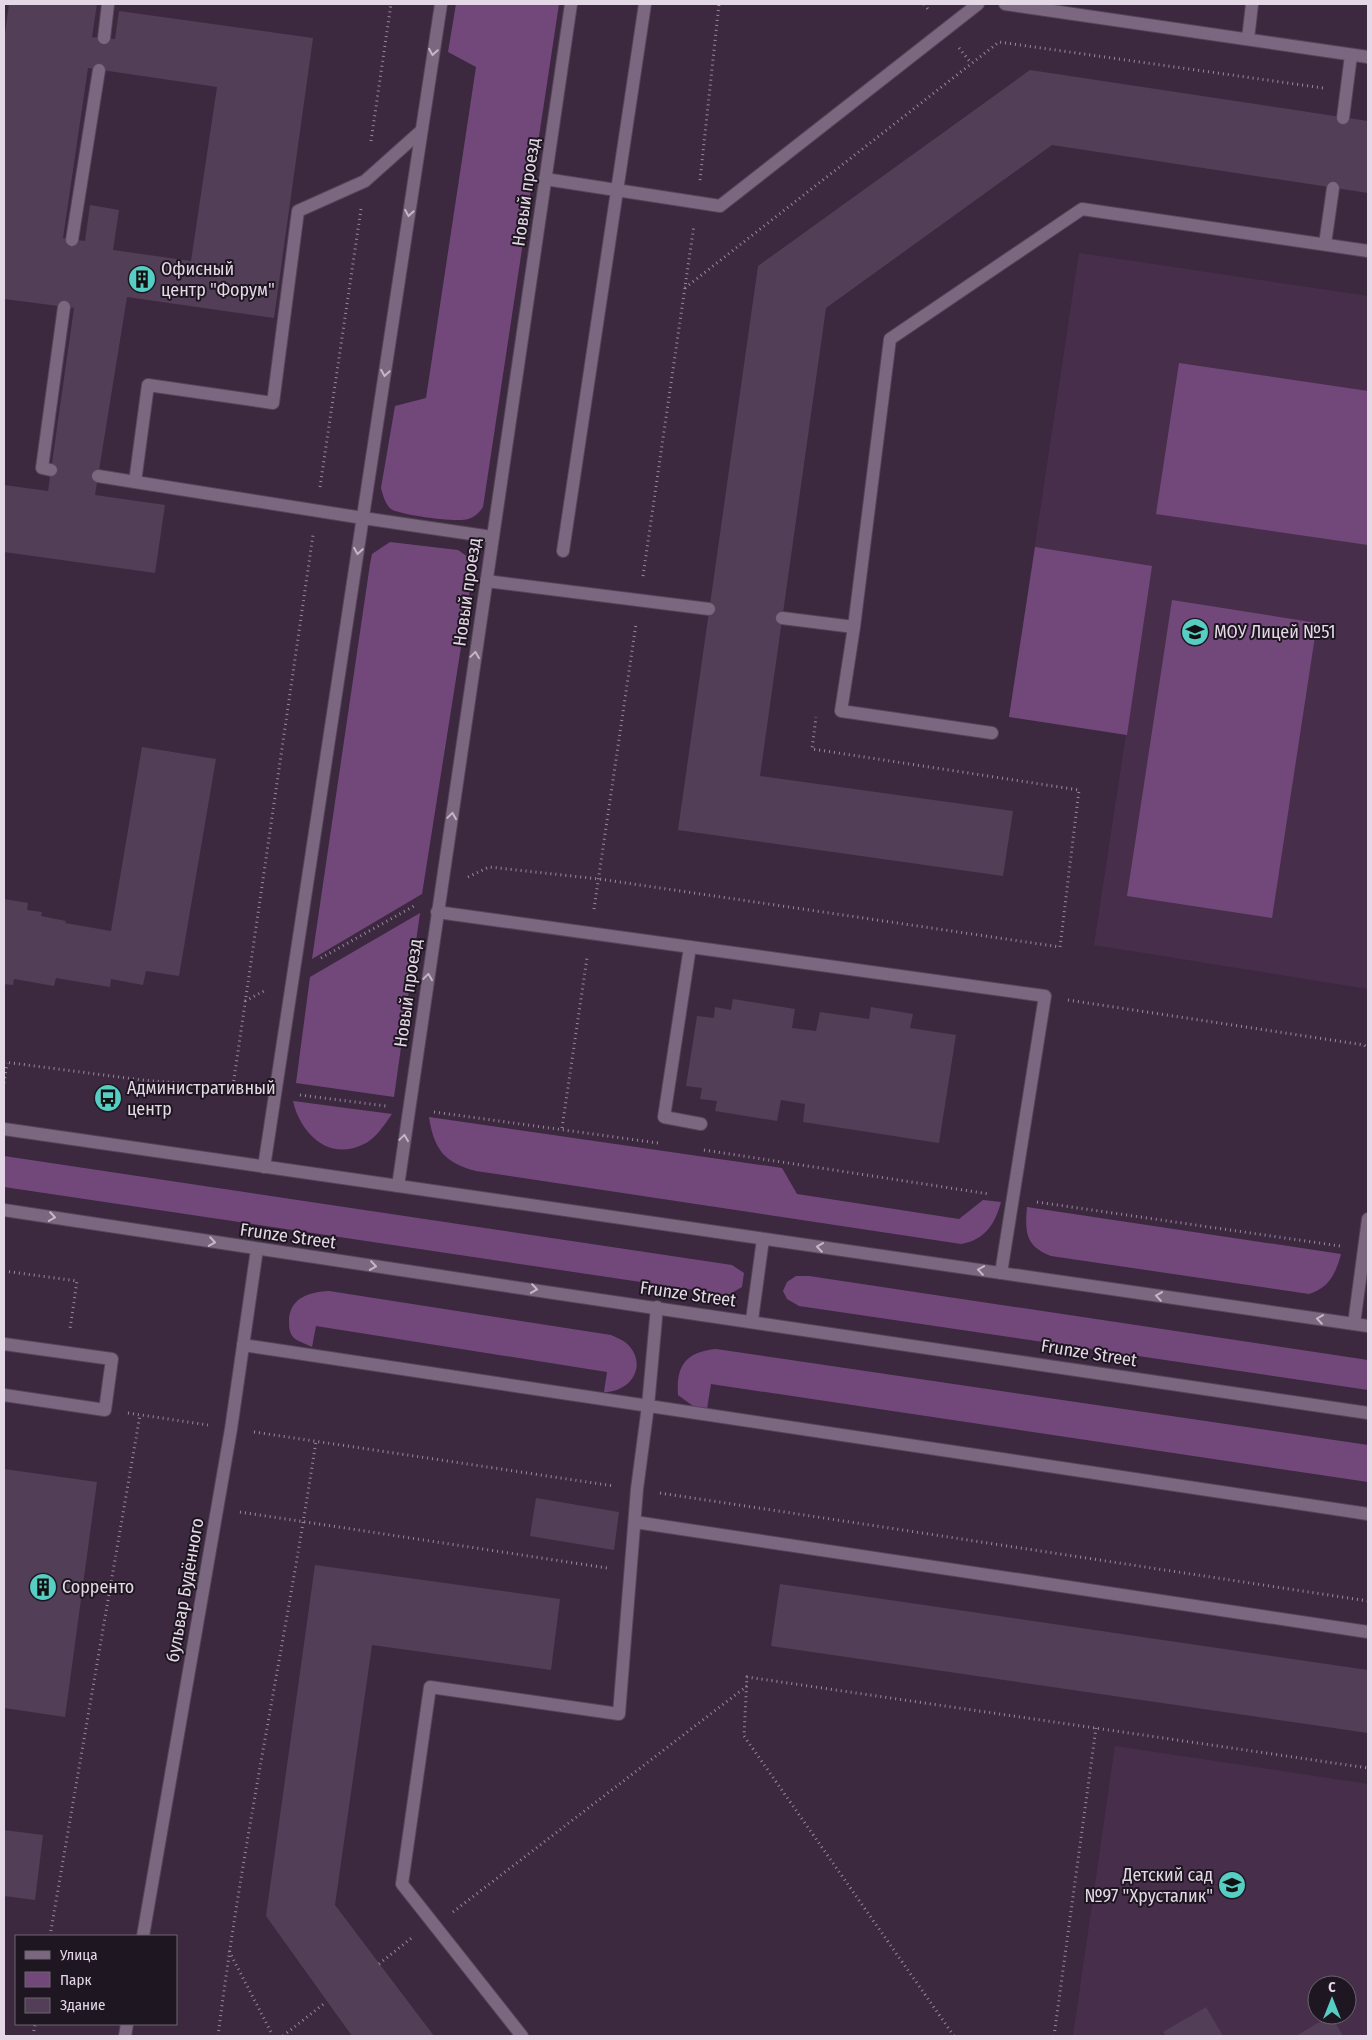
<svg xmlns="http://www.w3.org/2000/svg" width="1372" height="2040" viewBox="0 0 1372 2040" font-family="'Fira Sans Condensed',sans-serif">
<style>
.built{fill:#472f4c;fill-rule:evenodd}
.green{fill:#72487b}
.building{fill:#523e57;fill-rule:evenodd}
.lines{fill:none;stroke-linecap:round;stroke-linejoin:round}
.service-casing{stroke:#554558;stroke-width:14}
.pedestrian-casing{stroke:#554558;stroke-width:14}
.minor-casing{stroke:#554558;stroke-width:14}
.secondary-casing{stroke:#554558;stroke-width:14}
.path{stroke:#98899b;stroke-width:3;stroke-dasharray:1 4;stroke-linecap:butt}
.service{stroke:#7c6781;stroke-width:12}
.pedestrian{stroke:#7c6781;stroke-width:12}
.minor{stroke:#7c6781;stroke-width:12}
.secondary{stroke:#7c6781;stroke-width:12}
.oneway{stroke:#c5b6c8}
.labels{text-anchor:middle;stroke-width:4;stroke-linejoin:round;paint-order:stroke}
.street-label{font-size:18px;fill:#e4d8e6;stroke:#1e1620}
.poi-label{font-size:18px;fill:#e4d8e6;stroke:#1e1620;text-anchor:start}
</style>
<rect width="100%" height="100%" fill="#3c2940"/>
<!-- built -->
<path class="built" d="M 1079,253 L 1368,296 L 1368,989 L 1094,945 L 1126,735 L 1009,717 Z
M 1115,1746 L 1368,1784 L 1368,2036 L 1073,2036 ZM 1317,1985 L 1347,1985 L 1347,2015 L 1317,2015 Z"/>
<!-- green -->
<path class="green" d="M 456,4 L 559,4 L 483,507 C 479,513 475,517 468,519 C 458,523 400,515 391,509 C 385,504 383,495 381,488 L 395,406 L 426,398 L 476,67 L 448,52 Z
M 1179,363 L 1368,391 L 1368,545 L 1156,514 Z
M 390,542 L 458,550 L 471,559 L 473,571 L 422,894 L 312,959 L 370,564 L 372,554 Z
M 1035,547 L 1152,566 L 1127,735 L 1009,717 Z
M 1172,600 L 1317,623 L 1272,918 L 1127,896 Z
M 420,913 L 394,1097 L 296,1083 L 310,977 Z
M 293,1101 L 392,1114 C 384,1125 376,1139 362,1145 C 327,1161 300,1132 293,1101 Z
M 429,1117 L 782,1168 L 797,1194 L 959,1219 L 983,1200 L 1001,1202 C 995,1224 985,1240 961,1244 L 476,1171 C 445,1163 434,1150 429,1117 Z
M 4,1156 L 732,1265 L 744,1273 L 742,1287 L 728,1295 L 4,1187 Z
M 1027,1207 L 1341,1254 C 1336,1273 1329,1288 1309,1294 L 1051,1256 C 1025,1246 1025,1232 1027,1207 Z
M 796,1276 L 809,1276 L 1368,1360 L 1368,1390 L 799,1306 L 787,1299 L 783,1291 L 787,1282 Z
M 329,1291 L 611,1335 C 615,1337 621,1339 625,1342 C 649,1362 633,1392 604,1392 L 607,1372 L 316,1326 L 312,1347 C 307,1344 299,1342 294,1338 C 289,1333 289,1326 289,1319 C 291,1297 310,1292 329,1291 Z
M 716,1349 L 1368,1445 L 1368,1482 L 711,1384 L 707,1409 L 693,1406 L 678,1395 C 676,1365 686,1352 716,1349 Z"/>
<!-- building -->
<path class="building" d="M 9,4 L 97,4 L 92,37 L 115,39 L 119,11 L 313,38 L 274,318 L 127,297 L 95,495 L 165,505 L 155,573 L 4,552 L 4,485 L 48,491 L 74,308 L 4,299 L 4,40 ZM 88,68 L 217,87 L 191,261 L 113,250 L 119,210 L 90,205 L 85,241 L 63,238 Z
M 1030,70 L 1368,121 L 1368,193 L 1052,145 L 826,308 L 760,776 L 1013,811 L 1003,876 L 678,830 L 758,266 Z
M 142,747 L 216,759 L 179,976 L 146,971 L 143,985 L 111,979 L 110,987 L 56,978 L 54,986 L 14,979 L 13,985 L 4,984 L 4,899 L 28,903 L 27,910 L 42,912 L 41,916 L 66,921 L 65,923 L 111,931 Z
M 733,999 L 795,1009 L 792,1028 L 816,1031 L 820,1012 L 869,1019 L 871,1007 L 913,1014 L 910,1028 L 956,1035 L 939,1143 L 803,1122 L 805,1104 L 781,1100 L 777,1121 L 715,1111 L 717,1101 L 700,1099 L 702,1088 L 686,1086 L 697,1016 L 714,1018 L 715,1007 L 731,1010 Z
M 4,1469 L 97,1482 L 65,1717 L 4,1708 Z
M 536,1498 L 619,1512 L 614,1550 L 530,1536 Z
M 315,1565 L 560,1599 L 551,1670 L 372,1645 L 335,1905 L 434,2036 L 352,2036 L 266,1916 Z
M 780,1584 L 1368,1670 L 1368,1733 L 771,1646 Z
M 4,1830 L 43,1835 L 35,1900 L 4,1896 Z
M 1206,2007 L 1223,2036 L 1166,2036 L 1163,2032 Z
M 1331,2015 L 1343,2036 L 1296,2036 Z"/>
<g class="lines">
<!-- service casing -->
<g class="service-casing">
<path id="service" d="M 1005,4 L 1368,57
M 104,38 L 108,4
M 1248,39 L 1252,4
M 1343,118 L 1351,55
M 545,179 L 720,206 L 978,4
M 72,240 L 99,70
M 1325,244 L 1333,188
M 51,470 L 42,468 L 64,307
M 98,476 L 135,482
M 363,518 L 135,482 L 148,385 L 273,403 L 298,211 L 365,181 L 421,131
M 563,551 L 645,4
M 486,581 L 709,609
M 782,618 L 854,627 L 841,711 L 992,733
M 854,627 L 890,339 L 1082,209 L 1368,251
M 437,912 L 1045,996 L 1001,1273
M 690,947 L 664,1117 L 701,1124
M 1354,1324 L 1368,1219
M 243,1345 L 1368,1514
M 635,1522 L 1368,1632
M 522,2036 L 402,1884 L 430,1687 L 619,1714 L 637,1489 L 648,1406 L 657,1307"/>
</g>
<!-- pedestrian casing -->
<g class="pedestrian-casing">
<path id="pedestrian" d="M 4,1344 L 112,1359 L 105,1410 L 4,1395"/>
</g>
<!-- minor casing -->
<g class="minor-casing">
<path id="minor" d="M 363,518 L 492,537
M 264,1167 L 441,4
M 398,1186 L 571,4
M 143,1936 L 231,1429 L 257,1249
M 125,2036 L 127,2024"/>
</g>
<!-- secondary casing -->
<g class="secondary-casing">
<path id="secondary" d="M 4,1129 L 1368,1326
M 4,1210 C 458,1281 914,1345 1368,1413
M 752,1320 L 763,1239"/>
</g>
<!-- path -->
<path class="path" d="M 924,4 L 930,12
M 959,48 L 971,63
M 371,141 L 391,4
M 700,180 L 719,4
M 685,288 L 999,42 L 1323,88
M 320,487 L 361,209
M 643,576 L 694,225
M 468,877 L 489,867 L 599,879 L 1060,947 L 1079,790 L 812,749 L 816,717
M 594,909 L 636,624
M 321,958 L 414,906
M 1068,1000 L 1364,1045 L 1368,1049
M 245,1001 L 266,990
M 4,1062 L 142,1080 L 252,1089
M 4,1083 L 7,1063
M 233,1086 L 313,535
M 300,1095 L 386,1106
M 434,1112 L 658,1143
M 562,1128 L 587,958
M 704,1150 L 989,1194
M 1037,1202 L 1340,1246
M 4,1271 L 77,1281 L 70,1329
M 128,1413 L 208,1425
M 254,1432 L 614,1486
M 660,1493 L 1368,1601
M 240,1512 L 607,1568
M 453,1912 L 747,1686
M 50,1936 L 140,1415
M 229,1951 L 273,2036
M 379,1964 L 414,1936
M 33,2036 L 35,2024
M 218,2036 C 243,1837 286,1640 316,1441
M 283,2036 L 326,2002
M 954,2036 L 744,1736 L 747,1677 L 1368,1768
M 1054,2036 L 1096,1728"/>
<!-- service -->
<use href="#service" class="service"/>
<!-- pedestrian -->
<use href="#pedestrian" class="pedestrian"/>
<!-- minor -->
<use href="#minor" class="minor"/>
<!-- secondary -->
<use href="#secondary" class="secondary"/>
</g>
<!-- one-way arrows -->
<defs><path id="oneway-chevron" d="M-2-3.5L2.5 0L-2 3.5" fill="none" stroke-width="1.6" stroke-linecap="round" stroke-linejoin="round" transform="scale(1.25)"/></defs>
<g class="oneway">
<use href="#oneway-chevron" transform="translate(433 52) rotate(99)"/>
<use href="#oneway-chevron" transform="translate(409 213) rotate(99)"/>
<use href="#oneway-chevron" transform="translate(385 373) rotate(99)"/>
<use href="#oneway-chevron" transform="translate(358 551) rotate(99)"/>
<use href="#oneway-chevron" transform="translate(475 655) rotate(-82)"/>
<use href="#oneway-chevron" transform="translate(452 816) rotate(-82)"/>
<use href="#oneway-chevron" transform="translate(428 977) rotate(-82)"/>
<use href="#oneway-chevron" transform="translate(404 1138) rotate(-82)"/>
<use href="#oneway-chevron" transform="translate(52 1217) rotate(9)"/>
<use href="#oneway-chevron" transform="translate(212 1242) rotate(9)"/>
<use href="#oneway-chevron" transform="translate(820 1247) rotate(-172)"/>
<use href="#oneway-chevron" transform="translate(373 1266) rotate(8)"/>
<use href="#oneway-chevron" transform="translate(981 1270) rotate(-172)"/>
<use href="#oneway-chevron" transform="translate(534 1289) rotate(8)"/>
<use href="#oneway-chevron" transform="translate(1159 1296) rotate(-172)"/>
<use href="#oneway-chevron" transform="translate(1320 1319) rotate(-172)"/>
</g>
<!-- icons -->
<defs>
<g id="building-disc" transform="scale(1.4375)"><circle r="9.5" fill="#56cec3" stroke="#1e1620"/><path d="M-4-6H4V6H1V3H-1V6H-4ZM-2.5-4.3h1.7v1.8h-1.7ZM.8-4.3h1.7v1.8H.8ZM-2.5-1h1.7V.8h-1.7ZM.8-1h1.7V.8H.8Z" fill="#111"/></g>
<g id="school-disc" transform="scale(1.4375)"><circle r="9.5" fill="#56cec3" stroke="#1e1620"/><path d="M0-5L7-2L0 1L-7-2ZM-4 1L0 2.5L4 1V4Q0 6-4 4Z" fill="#111"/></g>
<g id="bus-disc" transform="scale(1.4375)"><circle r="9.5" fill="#56cec3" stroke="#1e1620"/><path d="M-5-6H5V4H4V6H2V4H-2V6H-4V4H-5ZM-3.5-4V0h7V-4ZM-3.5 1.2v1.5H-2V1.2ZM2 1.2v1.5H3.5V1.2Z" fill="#111"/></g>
</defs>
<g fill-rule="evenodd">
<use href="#building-disc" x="142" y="279"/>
<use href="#school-disc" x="1195" y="632"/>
<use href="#bus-disc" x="108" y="1098"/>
<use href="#building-disc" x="43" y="1587"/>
<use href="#school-disc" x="1232" y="1885"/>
</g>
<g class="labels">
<!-- street labels -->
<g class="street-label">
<text transform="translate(526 192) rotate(-82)" y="6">Новый проезд</text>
<text transform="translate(467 592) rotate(-82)" y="6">Новый проезд</text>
<text transform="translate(408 993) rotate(-82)" y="6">Новый проезд</text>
<text transform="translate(288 1236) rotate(8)" y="6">Frunze Street</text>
<text transform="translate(688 1294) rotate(8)" y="6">Frunze Street</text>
<text transform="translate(1089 1353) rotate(9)" y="6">Frunze Street</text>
<text transform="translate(185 1590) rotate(-80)" y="6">бульвар Будённого</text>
</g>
<!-- poi labels -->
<g class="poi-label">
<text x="161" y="275">Офисный<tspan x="161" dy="21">центр "Форум"</tspan></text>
<text x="1214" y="638">МОУ Лицей №51</text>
<text x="127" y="1094">Административный<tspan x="127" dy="21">центр</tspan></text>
<text x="62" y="1593">Сорренто</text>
<text x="1213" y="1881" text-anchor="end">Детский сад<tspan x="1213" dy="21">№97 "Хрусталик"</tspan></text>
</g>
</g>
<!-- border -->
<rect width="1372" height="2040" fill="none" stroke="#e4d8e6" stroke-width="10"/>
<!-- legend -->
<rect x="15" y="1935" width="162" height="90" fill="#1e1620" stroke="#6d646f"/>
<rect x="25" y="1951" width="25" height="8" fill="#7c6781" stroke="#6d646f"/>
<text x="60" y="1960" font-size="15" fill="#e4d8e6">Улица</text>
<rect x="25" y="1972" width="25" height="15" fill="#72487b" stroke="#6d646f"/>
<text x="60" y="1985" font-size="15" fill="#e4d8e6">Парк</text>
<rect x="25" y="1998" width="25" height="15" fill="#523e57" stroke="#6d646f"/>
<text x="60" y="2010" font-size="15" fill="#e4d8e6">Здание</text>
<!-- north arrow -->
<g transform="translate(1332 2000)"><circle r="24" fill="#1e1620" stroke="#6d646f"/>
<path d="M0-4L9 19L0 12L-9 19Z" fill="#56cec3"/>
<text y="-8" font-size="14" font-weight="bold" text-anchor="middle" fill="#e4d8e6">С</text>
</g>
</svg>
